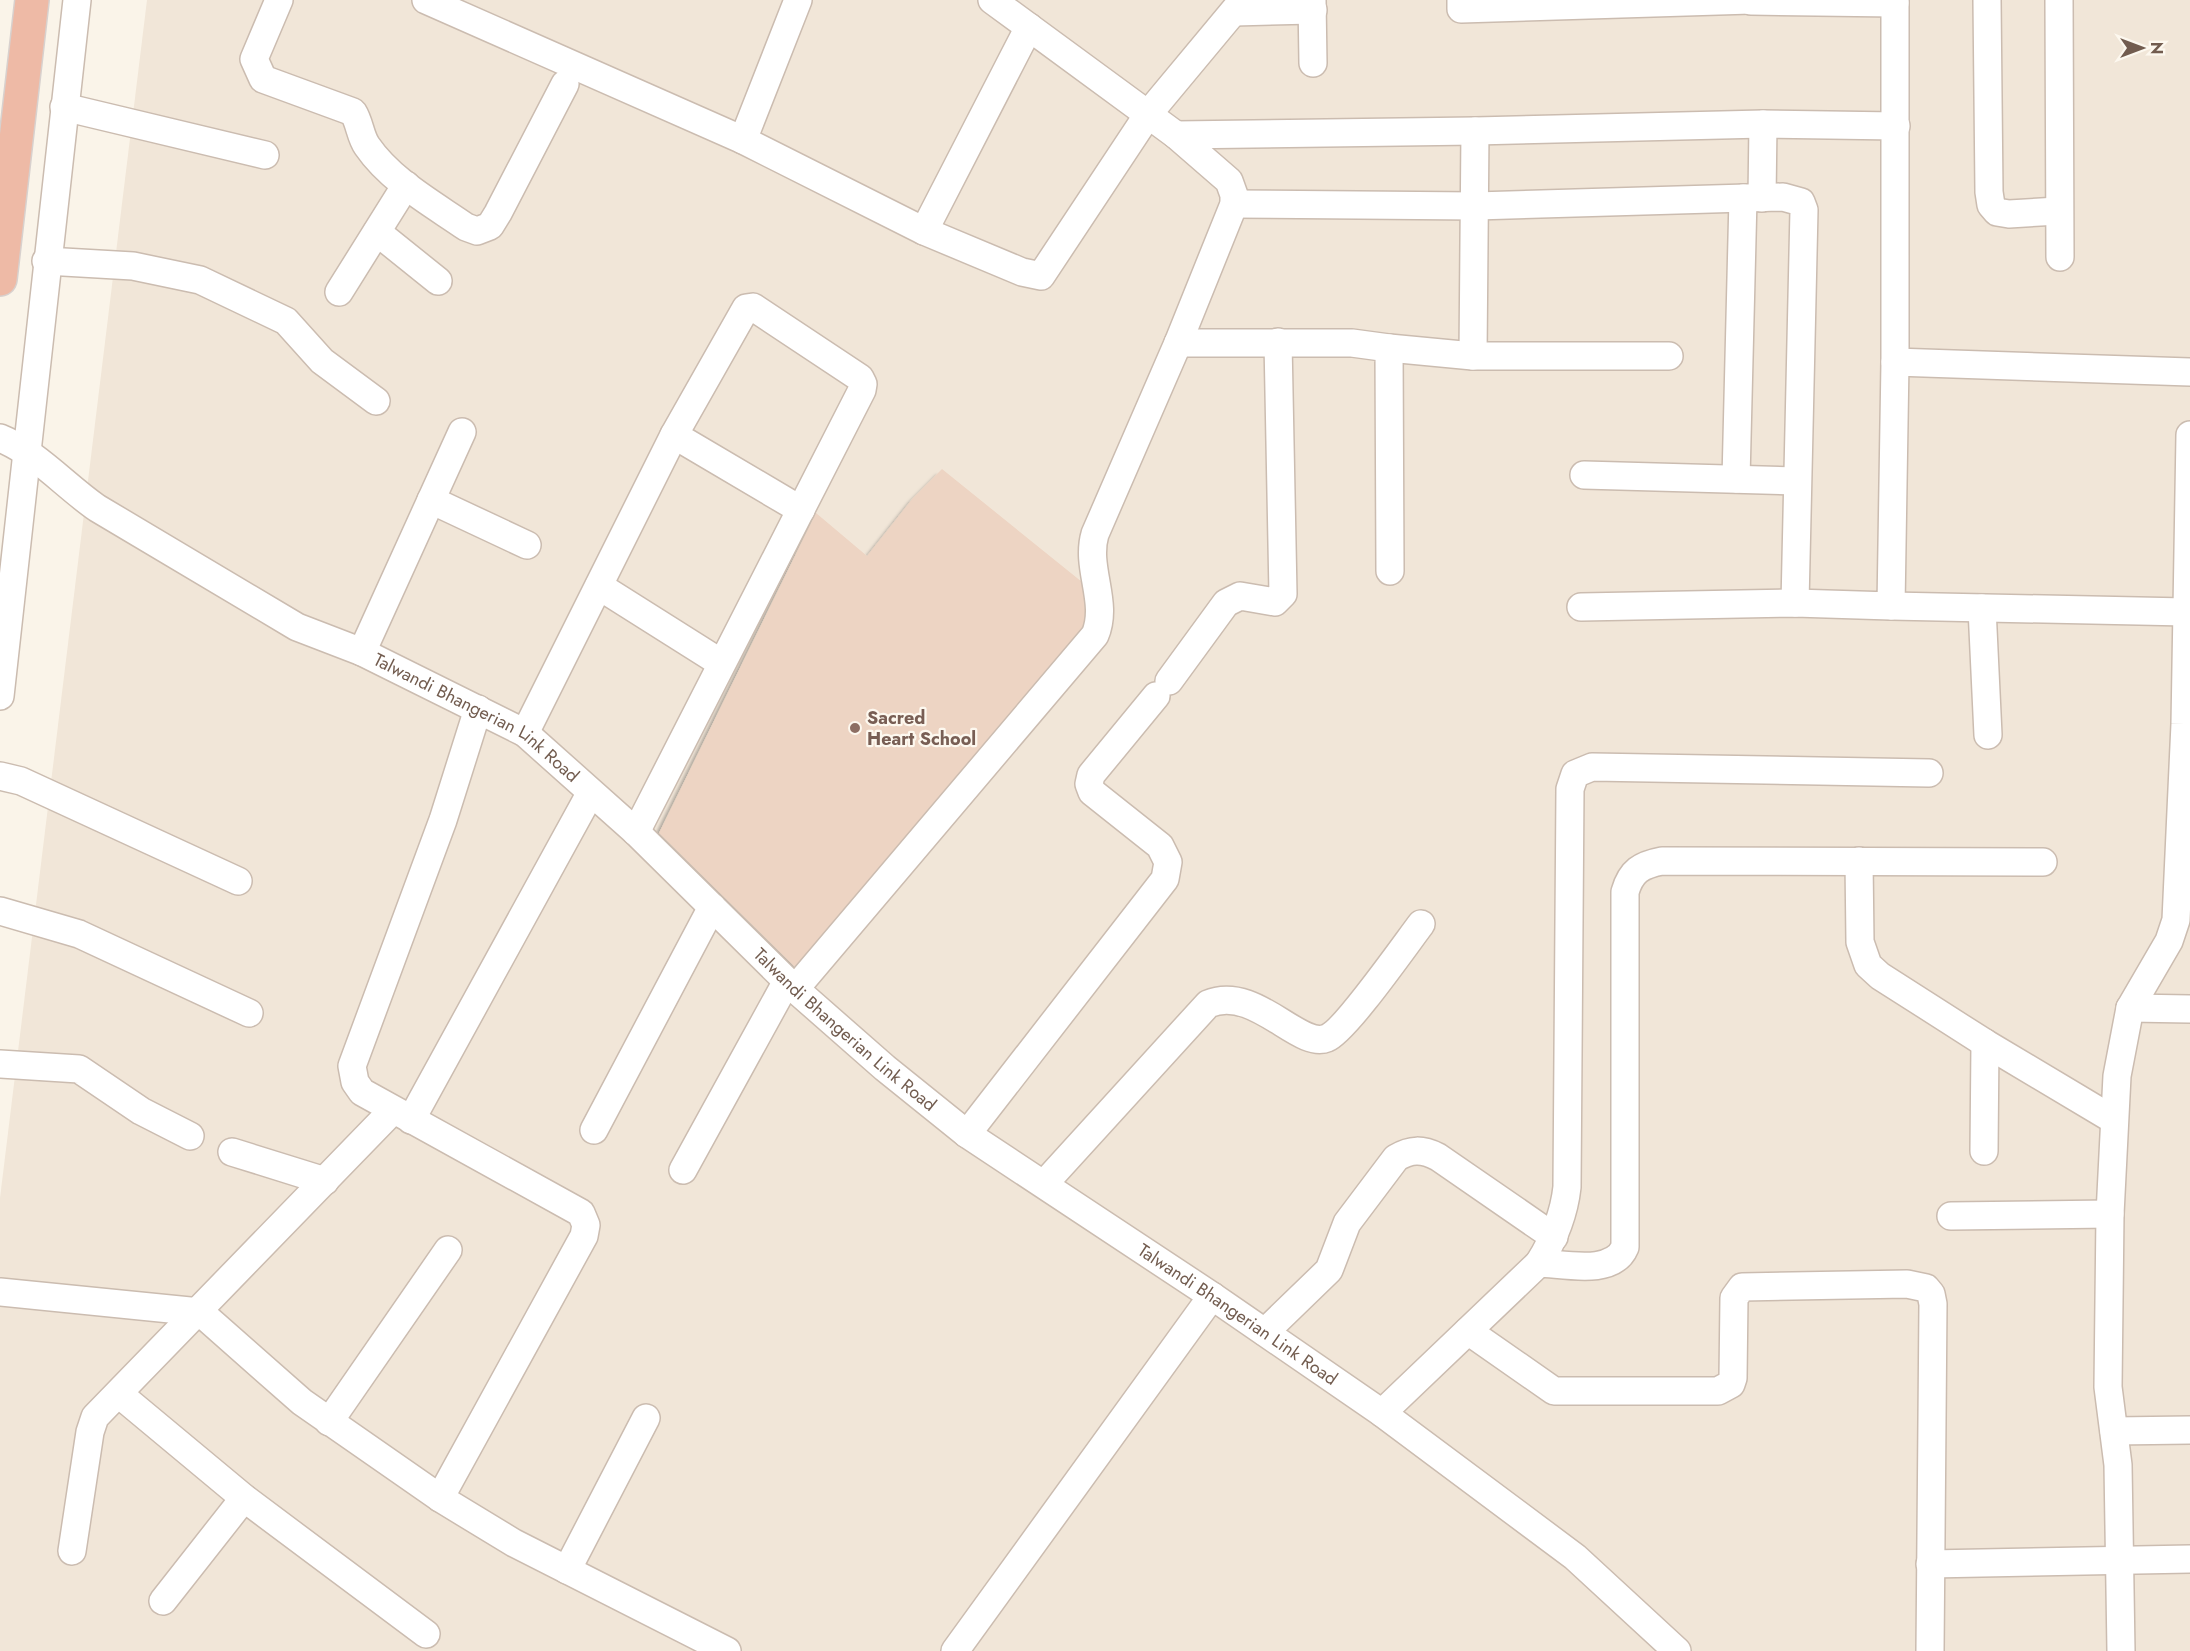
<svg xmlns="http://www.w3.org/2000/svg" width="2190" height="1651" viewBox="0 0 2190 1651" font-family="Jost,sans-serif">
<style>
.residential{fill:#f1e6d8}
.building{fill:#edd4c3;filter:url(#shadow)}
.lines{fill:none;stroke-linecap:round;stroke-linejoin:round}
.minor-casing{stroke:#cbbcb0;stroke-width:30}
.highway-casing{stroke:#d8d1ce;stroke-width:36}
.minor{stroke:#fff;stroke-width:27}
.highway{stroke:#eebaa6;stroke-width:33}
.education-dot{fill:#8d6e63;stroke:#fdf8ef;stroke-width:2}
.labels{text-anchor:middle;stroke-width:4.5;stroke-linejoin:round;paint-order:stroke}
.education-label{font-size:18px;font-weight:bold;fill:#785e54;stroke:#fdf8ef;text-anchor:start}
.street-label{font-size:18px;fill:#725c4f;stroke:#fdf8ef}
</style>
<defs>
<filter id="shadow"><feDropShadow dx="-5.5" dy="5.5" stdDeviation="1.5" flood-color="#0004"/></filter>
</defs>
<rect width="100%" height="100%" fill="#faf4e9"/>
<!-- residential -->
<path class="residential" d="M 147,0 L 2190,0 L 2190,1651 L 0,1651 L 0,1198 Z"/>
<!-- building -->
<path class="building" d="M 942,469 L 1087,586 L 1089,623 L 795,967 L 659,833 L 816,513 L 867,556 L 913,498 Z"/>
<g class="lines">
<!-- minor casing -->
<g class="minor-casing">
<g id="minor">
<path d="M 279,0 L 254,59 L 263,79 L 353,112 C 360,123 360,136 367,146 C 391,181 433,204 466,227 L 477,231 L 490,226 L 498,213 L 565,84"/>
<path d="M 426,0 L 743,140 L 798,0"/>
<path d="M 1312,0 L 1313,63"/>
<path d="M 1461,0 L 1461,9 L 1751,0"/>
<path d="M 1987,0 L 1989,192 L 1991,205 L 1997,212 L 2009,214 L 2058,211"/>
<path d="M 2059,0 L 2060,257"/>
<path d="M 1751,1 L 1895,3"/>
<path d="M 1234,12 L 1313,10"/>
<path d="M 64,107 L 265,155"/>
<path d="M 1475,131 L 1473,356 L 1669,356"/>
<path d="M 1176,135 L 1475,131 L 1763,124 L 1896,126"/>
<path d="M 743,140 L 924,231 L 1029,27"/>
<path d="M 1762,198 L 1763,124"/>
<path d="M 1234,204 L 1476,206 L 1783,197 L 1801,202 L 1804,210 L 1795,603"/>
<path d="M 924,231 L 1022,272 L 1041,276 L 1149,113 L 1243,0"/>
<path d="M 377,232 L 438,281"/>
<path d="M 46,261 L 133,266 L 200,280 L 286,321 L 322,361 L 376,401"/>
<path d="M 339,292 L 406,185"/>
<path d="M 1178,343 L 1352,343 L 1389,348 L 1390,571"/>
<path d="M 1389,348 L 1473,356"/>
<path d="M 1895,362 L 2190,372"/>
<path d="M 674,435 L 801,510"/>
<path id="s1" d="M 0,438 C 37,453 64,485 97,508 L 297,627 L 362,652 L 525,733 L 636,832 L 795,989 L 885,1068 L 967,1134 L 1212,1296 L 1382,1413 L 1575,1557 L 1677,1651"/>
<path d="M 1584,475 L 1797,481"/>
<path d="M 1736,479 L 1743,198"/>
<path d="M 431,500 L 527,545"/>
<path d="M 599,586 L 721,663"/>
<path d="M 1891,606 L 2186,612"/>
<path d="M 1581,607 L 1795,603 L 1891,606 L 1895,362 L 1895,0"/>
<path d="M 1982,608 L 1988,735"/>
<path d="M 362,652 L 462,432"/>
<path d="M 1169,681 L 1226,603 L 1240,596 L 1275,602 L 1283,594 L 1278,342"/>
<path d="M 0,696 L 77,0"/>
<path d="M 525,733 L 674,435 L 746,308 L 753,307 L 860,378 L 863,384 L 862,390 L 636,832"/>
<path d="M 0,776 L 21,781 L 238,881"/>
<path d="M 1859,861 L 1860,942 L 1868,965 L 1880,976 L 1985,1043 L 2114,1120"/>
<path d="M 0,911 L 79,934 L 249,1013"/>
<path d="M 795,989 L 1095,635 C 1109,602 1085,568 1095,534 L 1178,343 L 1234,204 L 1234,195 L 1229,181 L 1176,135 L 992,0"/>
<path d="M 2130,1008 L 2190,1009"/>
<path d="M 0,1064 L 79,1069 L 141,1111 L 190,1136"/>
<path d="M 411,1120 L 590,794"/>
<path d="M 594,1130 L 712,907"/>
<path d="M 967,1134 L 1165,879 L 1168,862 L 1160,846 L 1092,792 L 1089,784 L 1091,775 L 1156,696"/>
<path d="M 1984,1151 L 1985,1043"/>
<path d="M 232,1152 L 325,1181"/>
<path d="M 683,1170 L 787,981"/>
<path d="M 1044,1184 L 1208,1004 C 1255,984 1299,1050 1327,1038 C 1345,1031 1405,945 1421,924"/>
<path d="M 1951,1216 L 2110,1214"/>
<path d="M 1539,1263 C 1565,1264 1613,1276 1625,1247 L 1625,892 C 1631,871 1641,865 1662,861 L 2043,862"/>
<path d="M 0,1292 L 200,1312 L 302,1402 L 440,1498 L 514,1543 L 727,1651"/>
<path d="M 1468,1331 L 1554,1391 L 1718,1391 L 1731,1384 L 1733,1378 L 1734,1298 L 1742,1287 L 1907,1284 L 1926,1288 L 1931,1294 L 1933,1304 L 1930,1651"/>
<path d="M 1265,1332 L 1329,1270 L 1347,1223 L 1396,1158 C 1411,1149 1422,1149 1438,1157 L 1554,1237"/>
<path d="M 119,1394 L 244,1498 L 426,1634"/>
<path d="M 1382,1413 L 1539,1263 C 1554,1239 1564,1215 1567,1187 L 1570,789 L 1575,774 L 1592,767 L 1929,773"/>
<path d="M 329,1422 L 448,1250"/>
<path d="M 2114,1431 L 2190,1430"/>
<path d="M 440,1498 L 584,1236 L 586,1225 L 581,1213 L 362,1092 L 355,1082 L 352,1066 L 443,820 L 478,709"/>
<path d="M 72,1551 L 90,1432 L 95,1417 L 393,1110"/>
<path d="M 1930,1564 L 2190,1559"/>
<path d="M 567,1570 L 646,1418"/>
<path d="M 163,1601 L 244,1498"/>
<path d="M 955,1651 L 1212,1296"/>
<path d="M 2121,1651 L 2118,1465 L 2108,1387 L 2110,1214 L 2117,1076 L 2130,1008 L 2169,941 L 2176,920 L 2185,724 L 2190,435"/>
</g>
</g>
<!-- highway casing -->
<g class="highway-casing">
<path id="highway" d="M 0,279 L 32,0"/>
</g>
<!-- minor -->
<use href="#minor" class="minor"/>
<!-- highway -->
<use href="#highway" class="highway"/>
</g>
<!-- markers -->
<circle class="education-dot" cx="855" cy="728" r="6"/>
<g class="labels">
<!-- education labels -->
<g class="education-label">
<text x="867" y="724">Sacred<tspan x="867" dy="21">Heart School</tspan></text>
</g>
<!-- street labels -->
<g class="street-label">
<text dy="6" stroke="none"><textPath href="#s1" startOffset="555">Talwandi Bhangerian Link Road</textPath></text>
<text dy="6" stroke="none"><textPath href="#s1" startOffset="1041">Talwandi Bhangerian Link Road</textPath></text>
<text dy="6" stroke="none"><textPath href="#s1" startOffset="1527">Talwandi Bhangerian Link Road</textPath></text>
</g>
</g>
<!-- north arrow -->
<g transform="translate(2142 48) rotate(90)" stroke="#fdf8ef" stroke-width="4.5" paint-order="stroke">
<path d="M0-4.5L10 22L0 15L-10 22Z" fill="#725c4f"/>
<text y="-9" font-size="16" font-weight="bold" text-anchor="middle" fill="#725c4f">N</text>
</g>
</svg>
